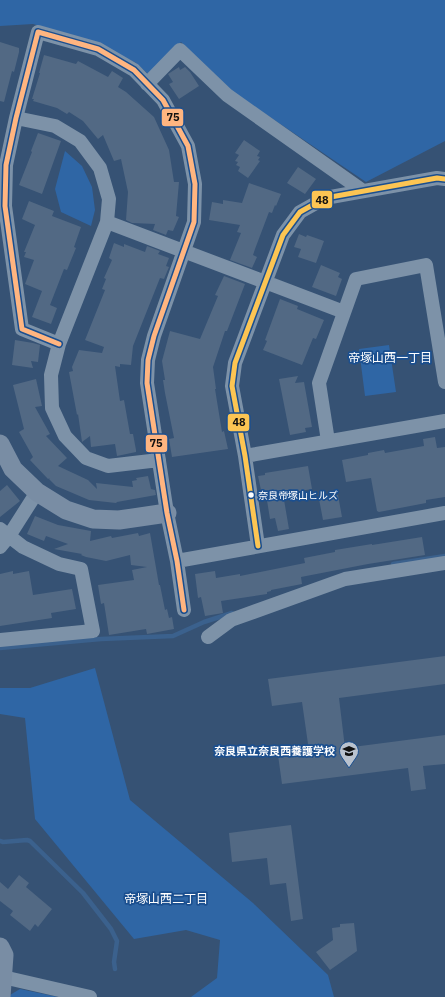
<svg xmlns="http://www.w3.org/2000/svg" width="445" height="997" viewBox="0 0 445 997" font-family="'IBM Plex Sans','Noto Sans JP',sans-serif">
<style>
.green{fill:#2f66a5}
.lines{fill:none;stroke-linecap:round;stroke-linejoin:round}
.stream{stroke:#3b618d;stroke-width:4.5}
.building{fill:#526984}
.street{stroke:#7d92a8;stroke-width:14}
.secondary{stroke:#798da4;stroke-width:19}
.bus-1-casing{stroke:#1b4f8f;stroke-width:8}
.bus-2-casing{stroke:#1b4f8f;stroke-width:8}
.bus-1{stroke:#ffb580;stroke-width:5}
.bus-2{stroke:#fcc553;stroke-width:5}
.bus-dot{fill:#fff;stroke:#1b4f8f;stroke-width:1.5}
.labels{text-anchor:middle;stroke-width:3.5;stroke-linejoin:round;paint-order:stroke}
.bus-label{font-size:10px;fill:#fff;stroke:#1b4f8f;text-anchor:start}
.poi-label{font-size:11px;font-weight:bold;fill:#fff;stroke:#1b4f8f;text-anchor:end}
.neighbourhood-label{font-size:12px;fill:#fff;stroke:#1b4f8f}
.line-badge{stroke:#1b4f8f;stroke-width:1.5}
.pale-badge-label{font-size:11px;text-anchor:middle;font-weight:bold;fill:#111}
</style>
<rect width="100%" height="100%" fill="#365274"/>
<!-- green -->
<path class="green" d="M 0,0 L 445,0 L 445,141 L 366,182 L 233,92 L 181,42 L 149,75 L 136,63 L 93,41 L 33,24 L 0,26 Z
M 65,151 L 82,166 L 92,187 L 95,210 L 91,226 L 61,212 L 55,189 Z
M 389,345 L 396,392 L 365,396 L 359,349 Z
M 95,668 L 130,800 L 253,903 L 328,975 L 334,997 L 191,997 L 217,978 L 220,940 L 186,930 L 134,939 L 35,819 L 25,718 L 0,714 L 0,688 L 30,688 Z
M 20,989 L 58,997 L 10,997 L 10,995 Z"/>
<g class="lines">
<!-- stream -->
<path class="stream" d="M 393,564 L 445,556
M 0,648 L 101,639 L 173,636 L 204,622 L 232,613
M 0,841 L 3,842 L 27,840 L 30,841 L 83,893 L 111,929 L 117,941 L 114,962 L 115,969"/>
</g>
<!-- building -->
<path class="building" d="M 0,42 L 19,48 L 19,52 L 14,72 L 12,71 L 4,102 L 0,101 Z
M 44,55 L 76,64 L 78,61 L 108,77 L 112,71 L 123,78 L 118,87 L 126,92 L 154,117 L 169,150 L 174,182 L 179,182 L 176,216 L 179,217 L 173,231 L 168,230 L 166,235 L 153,230 L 155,224 L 132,223 L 126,220 L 128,192 L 121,159 L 114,161 L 103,135 L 98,139 L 83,121 L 69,112 L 67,114 L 57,108 L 33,101 L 34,99 L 32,99 L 40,73 L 39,73 Z
M 179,67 L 180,70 L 185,67 L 190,72 L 199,86 L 179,99 L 169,84 L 173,82 L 168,74 Z
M 38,133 L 61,141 L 42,194 L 19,185 L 32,152 L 31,151 Z
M 244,140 L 260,151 L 257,156 L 260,157 L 258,160 L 260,161 L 248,178 L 238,171 L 240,167 L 236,165 L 238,162 L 235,161 L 239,155 L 235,153 Z
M 298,167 L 316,179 L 305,194 L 287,183 Z
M 249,183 L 281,194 L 276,206 L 275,205 L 272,213 L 269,212 L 255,249 L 253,255 L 257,257 L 252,268 L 230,260 L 241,233 L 237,232 L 240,225 L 209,220 L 212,202 L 223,204 L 223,200 L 242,203 Z
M 29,201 L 54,211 L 52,216 L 81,227 L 74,247 L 76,248 L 67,270 L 64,269 L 50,305 L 57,308 L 51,324 L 32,317 L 42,291 L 25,284 L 34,260 L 24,257 L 26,252 L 24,252 L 35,225 L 22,219 Z
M 299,234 L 306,237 L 307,235 L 324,241 L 316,263 L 298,257 L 301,249 L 294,247 Z
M 114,243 L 124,247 L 124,244 L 145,252 L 147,246 L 160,251 L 158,254 L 169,258 L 166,266 L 169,267 L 164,279 L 160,278 L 133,346 L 131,365 L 120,364 L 120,367 L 115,366 L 120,401 L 124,400 L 130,434 L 133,434 L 136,450 L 136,452 L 117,456 L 115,444 L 91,447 L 90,436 L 82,442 L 78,414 L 77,415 L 69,372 L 73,371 L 72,367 L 79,350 L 102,353 L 104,347 L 85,340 L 105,290 L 102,289 L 106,279 L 104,278 L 112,260 L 109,258 Z
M 321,265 L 340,273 L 338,277 L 342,279 L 336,296 L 312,287 Z
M 224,276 L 245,284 L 227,331 L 225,331 L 213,367 L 216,389 L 215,389 L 222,432 L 224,431 L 228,449 L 172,457 L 169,439 L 174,438 L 165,393 L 163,380 L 165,380 L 162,361 L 170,331 L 200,339 L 218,296 L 215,295 Z
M 280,299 L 298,306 L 297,309 L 324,320 L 316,339 L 313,338 L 302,365 L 263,350 L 267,341 L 265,340 Z
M 15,340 L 33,343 L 40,345 L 38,362 L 31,361 L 33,368 L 12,365 Z
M 298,376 L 295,383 L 304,382 L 312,427 L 305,428 L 306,432 L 290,435 L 279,379 Z
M 36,379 L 42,406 L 35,407 L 50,434 L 46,436 L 67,458 L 58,466 L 88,480 L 97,489 L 96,483 L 133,487 L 132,481 L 137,480 L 136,478 L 148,476 L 151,489 L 155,490 L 156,495 L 117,502 L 116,503 L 89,500 L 56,486 L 49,479 L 50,478 L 48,479 L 30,460 L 33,457 L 19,432 L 24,429 L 13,385 Z
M 435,437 L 437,448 L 445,447 L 445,497 L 426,500 L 426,503 L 379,512 L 377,511 L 371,478 L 346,482 L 342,460 L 368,455 L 368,453 L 384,450 L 385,453 L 424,446 L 423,439 Z
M 308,466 L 312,489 L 283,494 L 289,529 L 278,531 L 275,518 L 270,519 L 266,494 L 262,495 L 258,476 L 265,475 L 265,473 Z
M 7,485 L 20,501 L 0,517 L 0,491 Z
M 338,495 L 342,517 L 323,520 L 319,499 Z
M 35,516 L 58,525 L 91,531 L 90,541 L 111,536 L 112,538 L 138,533 L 139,536 L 150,533 L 159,585 L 160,585 L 165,610 L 167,609 L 169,618 L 172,617 L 174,629 L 147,634 L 146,629 L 109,635 L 104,603 L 101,604 L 98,585 L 134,580 L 132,570 L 147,567 L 131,565 L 130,555 L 106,561 L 86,557 L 81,555 L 82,554 L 54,549 L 68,544 L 46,536 L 44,541 L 27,534 Z
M 422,537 L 425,555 L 368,564 L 301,577 L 302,584 L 271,590 L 271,591 L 267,592 L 267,594 L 221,601 L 223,613 L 205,616 L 201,597 L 198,598 L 195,574 L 215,571 L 216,578 L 240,574 L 240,576 L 305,563 L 304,558 L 335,552 L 335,550 L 372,544 L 372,545 Z
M 13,571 L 13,574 L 29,571 L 33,595 L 72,589 L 76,609 L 51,613 L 52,618 L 0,626 L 0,574 Z
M 445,656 L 445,684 L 339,698 L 345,748 L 445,735 L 445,764 L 423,766 L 426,789 L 411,791 L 408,768 L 282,784 L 278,755 L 309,751 L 302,702 L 272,706 L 268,679 Z
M 291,825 L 303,919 L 291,921 L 286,883 L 270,885 L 267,858 L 232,862 L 229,833 Z
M 19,875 L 29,883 L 26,887 L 52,909 L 38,927 L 35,924 L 30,931 L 10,915 L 13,911 L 0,901 L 0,882 L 8,889 Z
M 354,923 L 357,951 L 330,970 L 316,952 L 333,940 L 332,928 L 340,927 L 340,924 Z"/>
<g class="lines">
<!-- street -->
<path class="street" d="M 147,84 L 180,50 L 227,95 L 363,191
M 16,118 L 55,126 L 80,141 L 100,168 L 109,199 L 107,222 L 59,344 L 51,375 L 52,408 L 65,436 L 86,458 L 108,466 L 159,460
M 107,222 L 344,312
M 59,344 L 22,329 L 5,206 L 6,165 L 16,118 L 38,32 L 98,49 L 134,70 L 163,100 L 188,146 L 195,184 L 194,222 L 154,336 L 148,360 L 147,383 L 167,513 L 177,561 L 184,610
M 328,441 L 319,383 L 356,279 L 426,265 L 445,382
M 245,456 L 445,421
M 0,529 L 23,547 L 59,564 L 81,569 L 93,631 L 0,640
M 258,546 L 245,456 L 232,386 L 235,363 L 283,235 L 300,212 L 325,198 L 437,178 L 445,179
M 0,547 L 9,536 L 37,492
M 177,561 L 445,513
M 208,637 L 231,620 L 345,579 L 445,563
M 3,977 L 90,997"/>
<!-- secondary -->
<path class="secondary" d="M 0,444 L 13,469 L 37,492 L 66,510 L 93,519 L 119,520 L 167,513
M 0,947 L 4,955 L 1,997"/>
<!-- bus-1 casing -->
<g class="bus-1-casing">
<path id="bus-1" d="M 59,344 L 22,329 L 5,206 L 6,165 L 16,118 L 38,32 L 98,49 L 134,70 L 163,100 L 188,146 L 195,184 L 194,222 L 154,336 L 148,360 L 147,383 L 167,513 L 177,561 L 184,610"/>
</g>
<!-- bus-2 casing -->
<g class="bus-2-casing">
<path id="bus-2" d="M 258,546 L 245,456 L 232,386 L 235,363 L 283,235 L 300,212 L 325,198 L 437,178 L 445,179"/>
</g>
<!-- bus-1 -->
<use href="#bus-1" class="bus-1"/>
<!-- bus-2 -->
<use href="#bus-2" class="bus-2"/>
</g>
<!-- icons -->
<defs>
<g id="school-pin" transform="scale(1)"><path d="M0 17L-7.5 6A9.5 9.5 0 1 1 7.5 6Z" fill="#b9c2ce" stroke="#1b4f8f"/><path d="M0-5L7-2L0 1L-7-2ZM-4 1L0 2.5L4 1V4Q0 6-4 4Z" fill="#111"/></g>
</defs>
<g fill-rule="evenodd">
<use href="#school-pin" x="349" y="751"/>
</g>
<!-- markers -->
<circle class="bus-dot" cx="251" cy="495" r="3.5"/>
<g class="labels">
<!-- bus labels -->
<g class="bus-label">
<text x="258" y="499">奈良帝塚山ヒルズ</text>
</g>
<!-- poi labels -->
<g class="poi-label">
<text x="335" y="755">奈良県立奈良西養護学校</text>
</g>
<!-- neighbourhood labels -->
<g class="neighbourhood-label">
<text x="390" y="362">帝塚山西一丁目</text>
<text x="166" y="903">帝塚山西二丁目</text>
</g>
</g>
<g class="line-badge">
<rect x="161" y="108" width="23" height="19" rx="4" fill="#ffb580"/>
<rect x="311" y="190" width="22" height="19" rx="4" fill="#fcc553"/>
<rect x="227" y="413" width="23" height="19" rx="4" fill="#fcc553"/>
<rect x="145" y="434" width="23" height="19" rx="4" fill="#ffb580"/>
</g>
<g class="pale-badge-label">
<text x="173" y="121">75</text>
<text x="322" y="204">48</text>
<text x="239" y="426">48</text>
<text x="156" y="447">75</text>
</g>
</svg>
